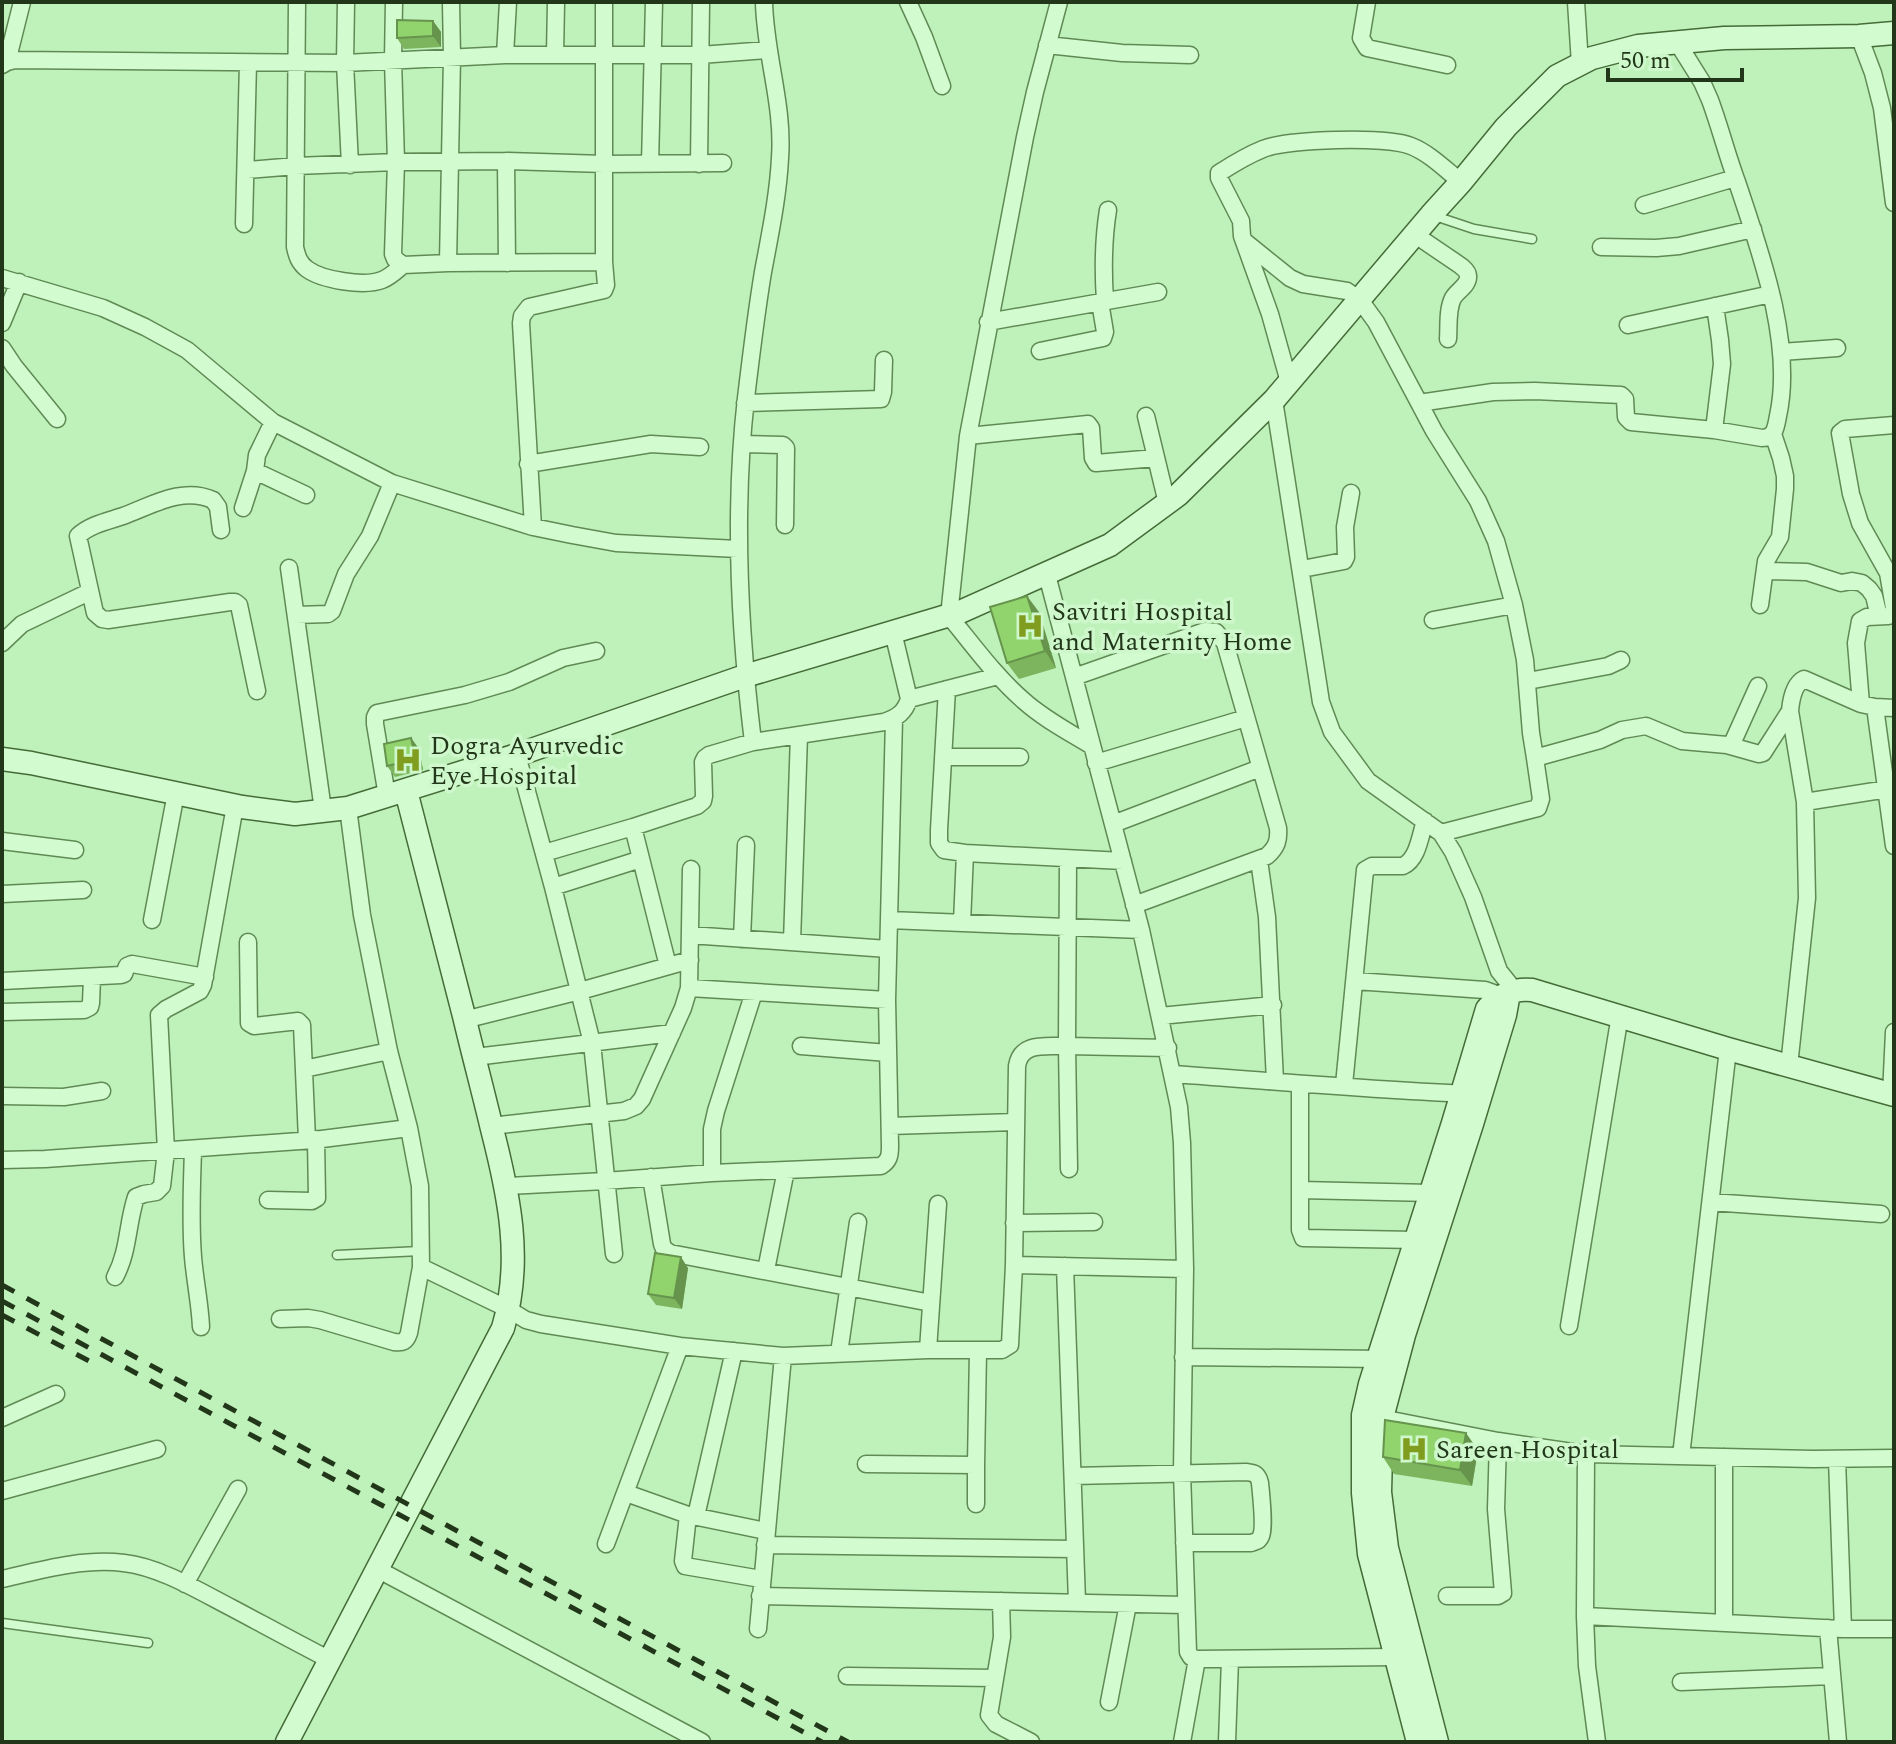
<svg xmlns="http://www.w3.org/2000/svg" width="1896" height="1744" viewBox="0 0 1896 1744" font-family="Spectral,serif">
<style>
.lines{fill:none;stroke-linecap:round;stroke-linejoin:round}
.lane-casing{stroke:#608a54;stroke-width:11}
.street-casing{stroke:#608a54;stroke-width:19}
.secondary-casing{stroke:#456b37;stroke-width:25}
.lane{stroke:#d2fccf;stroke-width:8}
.street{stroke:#d2fccf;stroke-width:16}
.secondary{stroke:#d2fccf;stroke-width:22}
.rail{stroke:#22371a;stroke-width:5;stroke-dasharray:14 14;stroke-linecap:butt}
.wall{fill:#7db55e}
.shaded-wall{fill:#66944c}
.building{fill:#91d36d;stroke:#66944c;stroke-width:2}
.labels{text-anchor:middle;stroke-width:7;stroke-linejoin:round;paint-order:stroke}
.poi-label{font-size:26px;fill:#22371a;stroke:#cef8cb;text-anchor:start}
</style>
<rect width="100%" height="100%" fill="#bff1bb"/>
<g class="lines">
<!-- lane casing -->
<g class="lane-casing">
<path id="lane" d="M 1435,216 L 1474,229 L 1532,239
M 337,1255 L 420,1251
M 2,1623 L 148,1643"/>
</g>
<!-- street casing -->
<g class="street-casing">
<path id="street" d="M 297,2 L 295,247 C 297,256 299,263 307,269 C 322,280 364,287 382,280 C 390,277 396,271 403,265
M 346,2 L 345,63 L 350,165
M 394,2 L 393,60 L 396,162 L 393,254 L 395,259 L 403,265 L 448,263 L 604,262 L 604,2
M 908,2 L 924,37 L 942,86
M 1059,2 L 1035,92 L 1025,137 L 968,436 L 949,616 C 973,645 995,676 1024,701 C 1044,719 1069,732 1092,746
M 1367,2 L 1361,38 L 1367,48 L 1447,65
M 1576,2 L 1580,64
M 1859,36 L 1873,73 L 1882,108 L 1894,203
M 1047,45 L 1122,53 L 1190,55
M 505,55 L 508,2
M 555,55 L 556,2
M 7,62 L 22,2
M 2,65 L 7,62 L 15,60 L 345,63 L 505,55 L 700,55 L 768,50
M 506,161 L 507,263
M 650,164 L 654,2
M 699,164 L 701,2
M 247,170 L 296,166 L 396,162 L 506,161 L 604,164 L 723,163
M 1644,205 L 1735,178
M 244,224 L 248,63
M 1414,234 L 1461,266 C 1464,269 1468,271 1468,276 C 1469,285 1457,291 1453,298 C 1447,310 1449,326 1448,339
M 1244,241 L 1290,278 L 1303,284 L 1347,291 L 1360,300 L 1376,322 L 1434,431 L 1478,501 L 1496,541 L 1514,605 L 1525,660 L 1531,733 L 1535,758
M 1601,247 L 1656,248 L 1679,246 L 1753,229
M 448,263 L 452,57 L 451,2
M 2,278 L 103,308 L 145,327 L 187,350 L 273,422 L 392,483 L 533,527 L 572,535 L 616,543 L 738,549
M 1105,301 C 1103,271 1103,241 1108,210
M 988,322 L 1158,292
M 2,323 L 19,282
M 1628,325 L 1771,294
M 2,348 L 14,366 L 57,419
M 1040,351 L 1103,338 L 1105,332 L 1100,302
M 1781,352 L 1837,348
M 1289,382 L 1270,314 L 1242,236 L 1241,221 L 1219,178 L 1219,173 C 1233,164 1248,155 1263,149 C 1288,139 1386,136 1411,146 C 1429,153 1445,169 1461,182
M 1274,400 L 1321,702 L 1332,732 L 1368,781 L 1441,833 L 1453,852 L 1473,897 L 1499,971 L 1515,991
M 745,403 L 881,399 L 883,392 L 884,360
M 1419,403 L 1493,392 L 1535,391 L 1621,395 L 1625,399 L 1626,417 L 1631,422 L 1714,430 L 1762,438 C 1775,438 1776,427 1778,416 C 1794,343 1760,251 1737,182 C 1727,155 1720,127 1710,100 L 1702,82 L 1677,42
M 1146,416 L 1167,503
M 1894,425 L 1845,429 L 1840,433 L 1851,494 L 1860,523 L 1888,573 L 1894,608
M 1714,430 L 1722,364 L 1720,340 L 1715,306
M 968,436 L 1088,424 L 1091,428 L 1093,458 L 1096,463 L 1156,458
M 743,444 L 783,445 L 786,448 L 785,525
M 528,464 L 651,444 L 700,447
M 255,471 L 306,495
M 243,508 L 255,471 L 257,455 L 273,422
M 533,527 L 521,323 L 522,316 L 529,307 L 604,290 L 606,285 L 604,262
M 221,530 L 218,507 L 213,500 C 182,486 151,506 123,516 C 108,521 89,525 78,536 L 95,613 L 102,619 L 108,620 L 230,602 L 235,602 L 239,605 L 257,691
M 289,568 L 323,810
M 1302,569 L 1344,561 L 1346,557 L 1345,527 L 1351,493
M 1765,571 L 1807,572 L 1841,583 L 1852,581 L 1862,583 L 1869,589 L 1874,596 L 1879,616
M 1047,575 L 1141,930 L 1179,1107 L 1182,1143 L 1185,1269 L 1182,1472 L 1188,1652 L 1191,1657 L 1197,1659 L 1396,1657
M 1760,605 L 1766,561 L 1780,537 L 1785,489 L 1785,476 L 1781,458 L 1773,434
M 296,615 L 328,614 L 332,611 L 346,574 L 370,536 L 392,483
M 1433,620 L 1514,605
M 893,632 L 909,699
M 2,643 L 22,624 L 89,592
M 1074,677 L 1205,631 L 1216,632 L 1225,643 L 1278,828 C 1279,840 1277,847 1267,856 L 1134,905
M 1528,681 L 1608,666 L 1621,660
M 947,689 L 939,830 L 939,843 L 944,850 L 965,853 L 1123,861
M 1861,704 L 1856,643 L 1860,621 L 1867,617 L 1888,616
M 1875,707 L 1894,846
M 753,742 C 739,628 733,512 746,398 C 751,356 756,314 763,272 C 770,234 778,197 780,158 C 784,105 765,55 764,2
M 1731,746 L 1758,686
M 517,755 L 553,887 L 592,1043 L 614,1254
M 943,757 L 1020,757
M 1096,763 L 1246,718
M 387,796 L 375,724 L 375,717 L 377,713 L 465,695 L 509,682 L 563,658 L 596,651
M 1805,802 L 1894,788
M 348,808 L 362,915 L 389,1051 L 409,1128 L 420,1186 L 421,1267 L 508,1309 L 526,1320 L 541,1324 L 680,1346 L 783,1356 L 928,1350 L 1002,1350 L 1010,1345 L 1014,1265 L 1017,1066 C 1021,1041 1047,1047 1067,1046 L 1068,859
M 1113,824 L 1260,768
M 633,827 L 668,966
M 1441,833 L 1538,808 L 1541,799 L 1535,758 L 1600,740 L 1622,730 L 1646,726 L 1682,741 L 1727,745 L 1759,754 L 1763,753 L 1790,711
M 2,841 L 75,850
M 544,853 L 633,827 L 697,806 L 703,801 L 704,796 L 703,762 L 705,758 L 709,755 L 753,742 L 884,722 C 897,718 905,712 909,699 L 998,676
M 1259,860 L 1267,917 L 1275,1081
M 553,887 L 641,859
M 2,894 L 83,890
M 152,920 L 176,793
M 889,920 L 1141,930
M 962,923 L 965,853
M 690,935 L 888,949
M 742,939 L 746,845
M 248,942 L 249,1023 L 254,1026 L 298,1021 L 302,1025 L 307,1140
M 792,942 L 799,735
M 2,981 L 121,975 L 124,974 L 127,966 L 132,964 L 205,977
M 1355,981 L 1485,990 L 1502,996 L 1507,1000
M 689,988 L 887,1000
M 2,1012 L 84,1010 L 90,1007 L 91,1003 L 92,978
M 1160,1016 L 1273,1005
M 464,1020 L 580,991 L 690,960
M 801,1046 L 888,1053
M 475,1057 L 672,1033
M 1789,1066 L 1807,898 L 1805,802 L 1790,711 C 1791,700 1794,684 1804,679 L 1861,704 L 1875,707 L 1894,708
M 304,1069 L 389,1051
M 1173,1074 C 1273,1081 1372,1090 1471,1094
M 1300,1084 L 1300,1230 L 1303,1238 L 1416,1240
M 1344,1085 L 1365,870 L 1372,866 L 1403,866 C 1418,859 1420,836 1425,821
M 1891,1095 L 1894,1032
M 2,1096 L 64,1097 L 102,1091
M 491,1126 L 624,1111 L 636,1106 L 642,1099 L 683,1008 L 689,988 L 691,869
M 890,1126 L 1015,1122
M 193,1149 C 192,1185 190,1221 193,1257 C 195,1281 200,1304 201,1327
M 2,1160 L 45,1159 L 314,1140 L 409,1128
M 1069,1169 L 1067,1046 L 1168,1048
M 712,1173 L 712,1129 L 716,1111 L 754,992
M 651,1177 L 662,1244 L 664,1249 L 670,1253 L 931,1303
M 506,1186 L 605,1181 L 712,1173 L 881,1166 C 889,1161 890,1156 890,1146 L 887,1000 L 894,719
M 1300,1190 L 1431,1193
M 268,1200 L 312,1201 L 317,1198 L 316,1139
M 1711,1202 L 1881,1214
M 1014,1223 L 1094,1222
M 1014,1265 L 1185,1269
M 1065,1266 L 1077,1602
M 766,1270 L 786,1170
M 115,1277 C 129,1251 127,1224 136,1197 L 144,1194 L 156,1192 L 162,1186 L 166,1151 L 159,1015 L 166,1009 L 200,991 L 203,985 L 235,806
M 280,1319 L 308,1318 L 320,1320 L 394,1342 C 403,1343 406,1342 409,1333 L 421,1267
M 1569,1326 L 1620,1015
M 928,1350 L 938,1204
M 839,1353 L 858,1222
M 1183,1357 L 1385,1359
M 1371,1416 L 1498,1441 L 1586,1454 L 1813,1459 L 1894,1458
M 2,1418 L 56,1394
M 1586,1454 L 1585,1616 L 1587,1666 L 1597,1742
M 1681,1456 L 1728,1049
M 1837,1459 L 1843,1629
M 866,1464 L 976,1465 L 978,1350
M 976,1465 L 976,1504
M 1073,1476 L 1246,1472 C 1255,1473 1258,1474 1260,1483 C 1261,1494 1265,1527 1261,1536 C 1259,1542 1256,1541 1251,1543 L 1184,1543
M 2,1491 L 157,1449
M 626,1493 L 688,1515 L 766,1531
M 688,1515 L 683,1561 L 685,1566 L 761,1579
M 696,1516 L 734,1351
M 606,1544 L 680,1346
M 765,1545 L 1075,1549
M 377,1569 L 702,1742
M 2,1579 C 41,1570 83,1558 124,1563 C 160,1567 199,1591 232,1608 C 264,1625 297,1643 330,1660
M 185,1584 L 238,1489
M 760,1596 L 1185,1605
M 1447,1596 L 1498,1596 L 1503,1593 L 1496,1509 L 1498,1441
M 1001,1601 L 1002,1637 L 989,1715 L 996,1724 L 1031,1742
M 1585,1616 L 1843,1629 L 1894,1629
M 1724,1623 L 1724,1457
M 1828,1628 L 1838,1742
M 758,1629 L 783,1356
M 847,1676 L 995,1678
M 1681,1682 L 1831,1676
M 1109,1702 L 1128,1604
M 1182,1742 L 1197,1659
M 1227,1742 L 1230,1659"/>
</g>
<!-- secondary casing -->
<g class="secondary-casing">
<path id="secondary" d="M 2,759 L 31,763 L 242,807 L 295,814 L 348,808 L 517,755 L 745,676 L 960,612 L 1110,545 L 1178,495 L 1274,400 L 1431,215 L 1461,182 L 1506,127 L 1557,76 L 1592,58 L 1638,46 L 1724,38 L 1859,36 L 1894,33
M 287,1742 L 503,1328 C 523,1261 509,1195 492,1129 C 483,1091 473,1054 464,1016 C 444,941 425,866 406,791
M 1418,1742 L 1369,1554 L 1363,1493 L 1363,1415 L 1370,1384 L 1453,1123 L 1487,1009 C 1498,995 1514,988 1532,990 L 1728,1049 L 1894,1095
M 1437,1742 L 1387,1548 L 1380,1492 L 1382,1418 L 1404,1335 L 1472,1124 L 1505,1015 L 1509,993"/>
</g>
<!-- lane -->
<use href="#lane" class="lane"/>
<!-- street -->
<use href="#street" class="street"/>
<!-- secondary -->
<use href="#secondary" class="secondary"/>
<!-- rail -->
<path class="rail" d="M 2,1285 L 848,1742
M 2,1301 L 822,1742
M 2,1315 L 93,1363"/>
</g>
<!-- wall -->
<path class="wall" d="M 433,21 L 441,32 L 441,47 L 404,49 L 397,38 Z
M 1039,612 L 1056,668 L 1019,679 L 1007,663 Z
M 411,738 L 419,749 L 423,770 L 395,777 L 387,766 Z
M 688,1268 L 682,1309 L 656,1305 L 648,1294 Z
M 1478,1450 L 1472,1486 L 1394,1474 L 1383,1457 Z"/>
<!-- shaded-wall -->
<path class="shaded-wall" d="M 433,21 L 441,32 L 441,47 L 433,36 Z
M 1027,596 L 1039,612 L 1056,668 L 1045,651 Z
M 411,738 L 419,749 L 423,770 L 416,759 Z
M 681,1257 L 688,1268 L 682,1309 L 674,1298 Z
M 1466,1433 L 1478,1450 L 1472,1486 L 1460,1470 Z"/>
<!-- building -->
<path class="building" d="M 397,20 L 433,21 L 433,36 L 397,38 Z
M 1027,596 L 1045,651 L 1007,663 L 990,607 Z
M 411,738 L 416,759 L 387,766 L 384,744 Z
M 655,1253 L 681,1257 L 674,1298 L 648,1294 Z
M 1385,1420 L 1466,1433 L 1460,1470 L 1383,1457 Z"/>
<!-- icons -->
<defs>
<g id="hospital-bare" transform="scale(2.16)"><path d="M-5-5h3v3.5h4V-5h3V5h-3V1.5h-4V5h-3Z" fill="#819d1f" stroke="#cef8cb" stroke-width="2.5" paint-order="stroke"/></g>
</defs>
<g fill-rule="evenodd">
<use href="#hospital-bare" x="1030" y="626"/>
<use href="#hospital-bare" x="408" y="760"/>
<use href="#hospital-bare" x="1414" y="1449"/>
</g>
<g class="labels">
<!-- poi labels -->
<g class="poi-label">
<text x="1052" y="620">Savitri Hospital<tspan x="1052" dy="30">and Maternity Home</tspan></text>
<text x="430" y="754">Dogra Ayurvedic<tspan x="430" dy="30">Eye Hospital</tspan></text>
<text x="1436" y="1458">Sareen Hospital</text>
</g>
</g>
<!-- border -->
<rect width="1896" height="1744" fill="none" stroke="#22371a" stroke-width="8"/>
<!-- scale -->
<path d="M1608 68v12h134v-12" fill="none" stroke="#22371a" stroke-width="4"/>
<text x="1620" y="68" font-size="24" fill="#22371a" stroke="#cef8cb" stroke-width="6" paint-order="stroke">50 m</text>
</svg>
